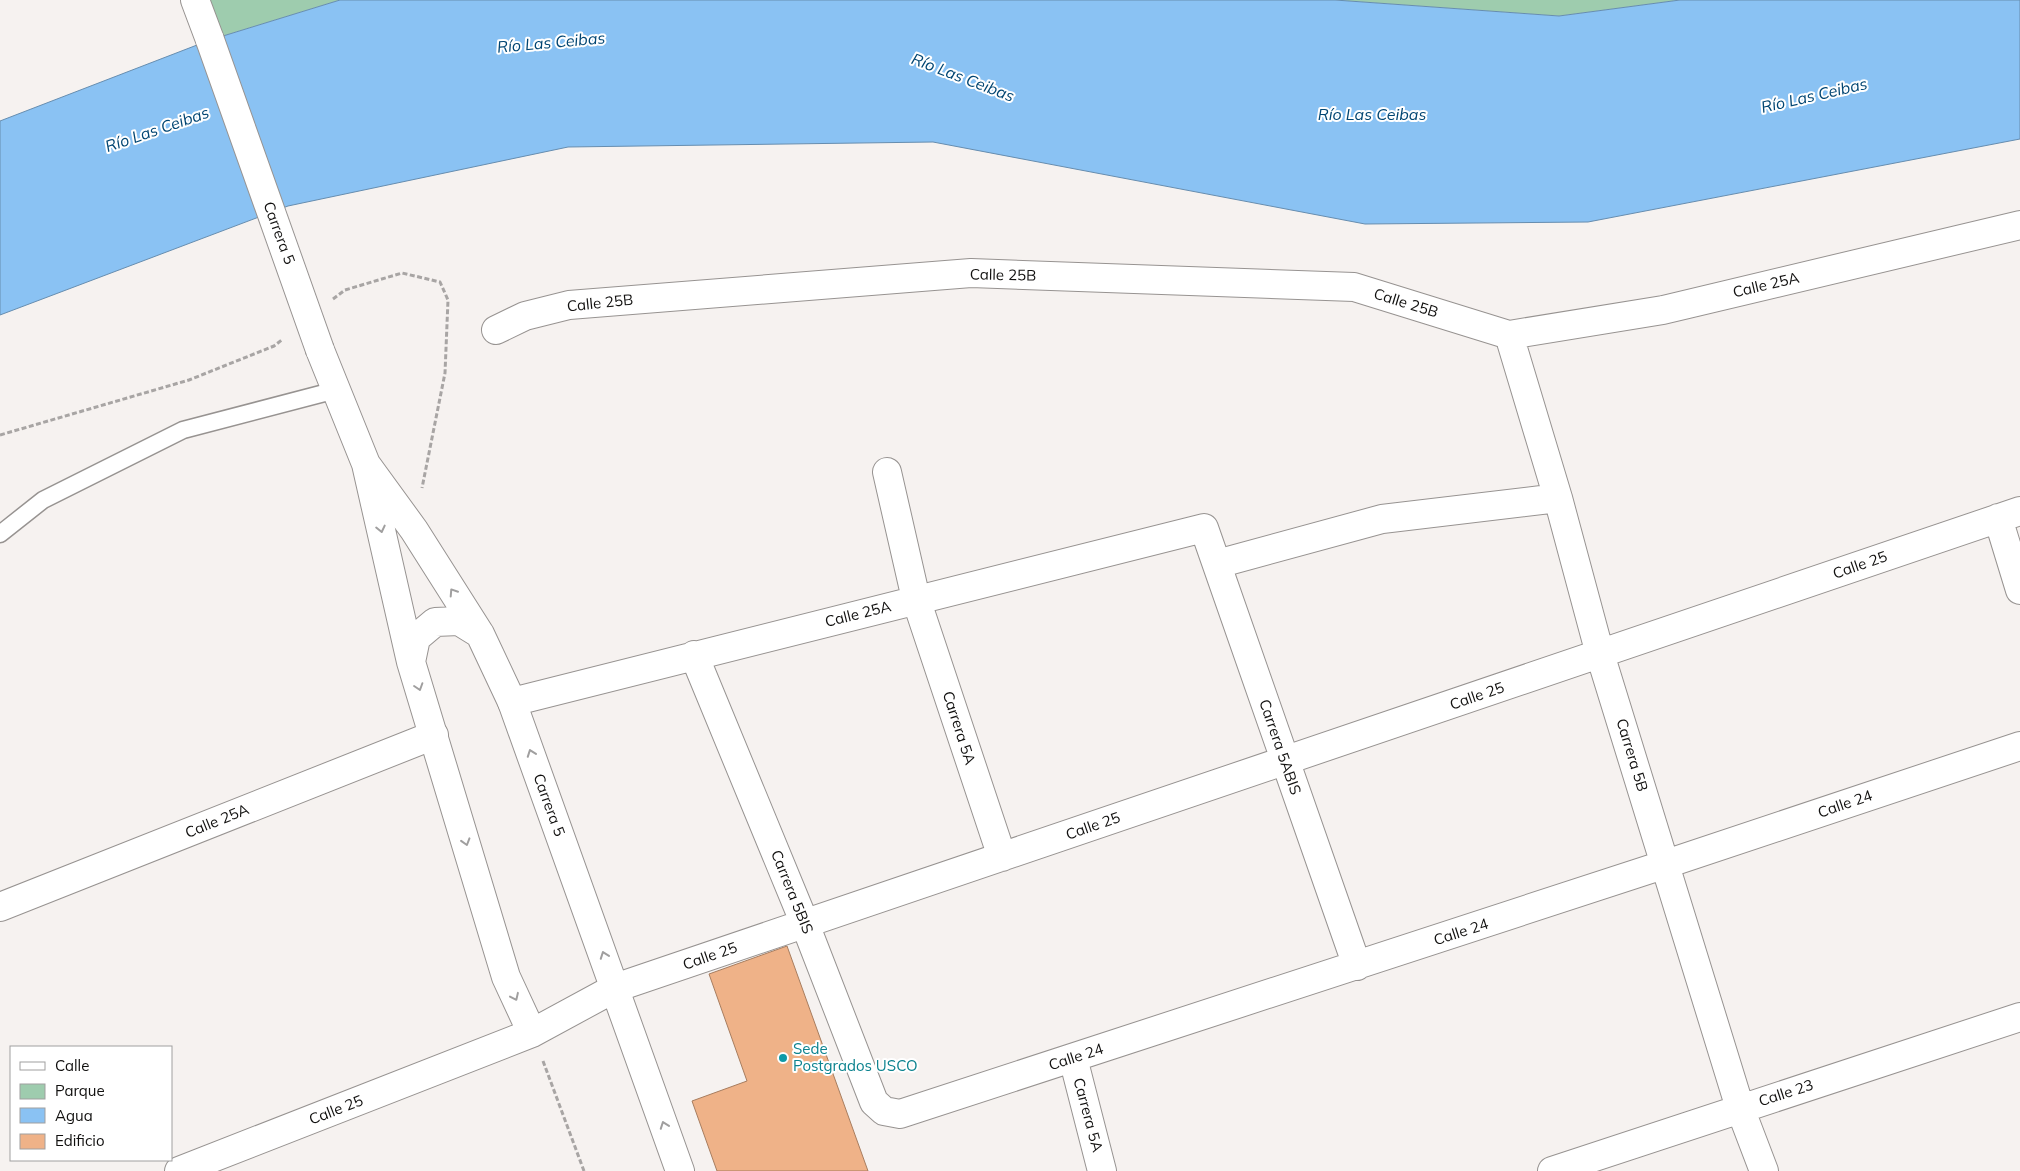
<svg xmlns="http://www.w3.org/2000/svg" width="2020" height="1171" viewBox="0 0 2020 1171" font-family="Mulish,sans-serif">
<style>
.green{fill:#9eccae}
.water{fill:#8ac2f3;stroke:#668daf}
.building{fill:#efb288;stroke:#a77d5f}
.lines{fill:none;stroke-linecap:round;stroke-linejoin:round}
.lane-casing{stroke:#979391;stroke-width:19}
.street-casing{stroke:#979391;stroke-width:30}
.secondary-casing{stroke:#979391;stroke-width:30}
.path{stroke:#a8a5a4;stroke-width:3;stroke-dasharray:5 2.5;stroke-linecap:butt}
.lane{stroke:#fff;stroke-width:16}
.street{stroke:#fff;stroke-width:28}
.secondary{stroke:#fff;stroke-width:28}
.secondary-bridge-casing{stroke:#979391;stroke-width:30;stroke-linecap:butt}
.secondary-bridge{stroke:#fff;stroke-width:28}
.oneway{stroke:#a09f9f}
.culture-dot{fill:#0f9aa8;stroke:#fff;stroke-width:2}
.labels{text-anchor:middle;stroke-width:4;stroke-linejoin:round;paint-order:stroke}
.street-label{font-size:15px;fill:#11100f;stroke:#fff}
.culture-label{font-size:15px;fill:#0d838f;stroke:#fff;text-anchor:start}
.water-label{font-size:16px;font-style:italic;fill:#004572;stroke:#fff}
</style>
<rect width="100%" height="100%" fill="#f6f2f0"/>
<!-- green -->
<path class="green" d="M 195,0 L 340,0 L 210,40 Z
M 1335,0 L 1680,0 L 1559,16 Z"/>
<!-- water -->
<path class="water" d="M 340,0 L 1335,0 L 1559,16 L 1680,0 L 2020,0 L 2020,139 L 1588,222 L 1365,224 L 933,142 L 568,147 L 288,206 L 0,315 L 0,121 L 210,40 Z"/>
<!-- building -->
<path class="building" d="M 787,946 L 868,1171 L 717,1171 L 692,1101 L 747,1081 L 709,974 Z"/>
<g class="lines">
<!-- lane casing -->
<g class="lane-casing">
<path id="lane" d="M 0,534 L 43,500 L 183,430 L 336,390"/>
</g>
<!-- street casing -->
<g class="street-casing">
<path id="street" d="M 496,330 L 525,316 L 569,305 L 971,273 L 1354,287 L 1509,335 L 1663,310 L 2020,225
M 1509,335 L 1558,498 L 1600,654 L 1740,1108 L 1764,1171
M 887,472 L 916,599 L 1002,857
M 1998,518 L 2020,590
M 1217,564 L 1382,519 L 1558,498
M 694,655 L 805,924 L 874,1102 L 884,1111 L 900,1114 L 1666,864 L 2020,746
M 512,702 L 1204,528 L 1357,966
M 0,907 L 434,735
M 615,988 L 2020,511
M 1073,1058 L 1102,1171
M 1552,1171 L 2020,1017"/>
</g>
<!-- secondary casing -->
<g class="secondary-casing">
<path id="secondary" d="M 195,0 L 210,40
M 320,350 L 366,464 L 411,662 L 506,977 L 532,1033
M 366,464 L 414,530 L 480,634 L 512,702 L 680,1171
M 411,662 L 416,638 L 435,622 L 459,621 L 480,634
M 179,1171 L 532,1033 L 615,988"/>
</g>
<!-- path -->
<path class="path" d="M 333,299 L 345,290 L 402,273 L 440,282 L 448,300 L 445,373 L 422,488
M 0,435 L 189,380 L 274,346 L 283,339
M 543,1061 L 584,1171"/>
<!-- lane -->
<use href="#lane" class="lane"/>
<!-- street -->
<use href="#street" class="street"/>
<!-- secondary -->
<use href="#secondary" class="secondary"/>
<!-- secondary-bridge casing -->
<g class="secondary-bridge-casing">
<path id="secondary-bridge" d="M 210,40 L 320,350"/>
</g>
<!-- secondary-bridge -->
<use href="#secondary-bridge" class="secondary-bridge"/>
</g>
<!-- one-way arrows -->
<defs><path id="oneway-chevron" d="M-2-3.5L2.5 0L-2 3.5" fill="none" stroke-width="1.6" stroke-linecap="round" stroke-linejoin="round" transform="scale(1.25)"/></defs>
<g class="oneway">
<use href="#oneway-chevron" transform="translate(381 529) rotate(77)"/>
<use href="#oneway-chevron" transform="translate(453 592) rotate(-123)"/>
<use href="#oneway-chevron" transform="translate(419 687) rotate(72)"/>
<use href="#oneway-chevron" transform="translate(531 753) rotate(-110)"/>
<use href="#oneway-chevron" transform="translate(466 842) rotate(73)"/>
<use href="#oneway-chevron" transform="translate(604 955) rotate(-110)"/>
<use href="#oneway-chevron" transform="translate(515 997) rotate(65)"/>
<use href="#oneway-chevron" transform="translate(664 1125) rotate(-110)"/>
</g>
<!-- markers -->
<circle class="culture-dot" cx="783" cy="1058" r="5"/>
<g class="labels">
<!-- street labels -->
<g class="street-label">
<text transform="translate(279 233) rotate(70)" y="5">Carrera 5</text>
<text transform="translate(1003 275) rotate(1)" y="5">Calle 25B</text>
<text transform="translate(1766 285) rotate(-13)" y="5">Calle 25A</text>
<text transform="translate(600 303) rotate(-6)" y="5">Calle 25B</text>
<text transform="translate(1406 303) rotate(17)" y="5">Calle 25B</text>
<text transform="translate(1860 565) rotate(-19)" y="5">Calle 25</text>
<text transform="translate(858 614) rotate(-14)" y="5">Calle 25A</text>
<text transform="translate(1477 696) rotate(-19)" y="5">Calle 25</text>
<text transform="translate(959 728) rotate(72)" y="5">Carrera 5A</text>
<text transform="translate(1280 747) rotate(71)" y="5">Carrera 5ABIS</text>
<text transform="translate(1632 755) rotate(73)" y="5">Carrera 5B</text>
<text transform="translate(1845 804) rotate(-19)" y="5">Calle 24</text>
<text transform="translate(549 805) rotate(70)" y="5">Carrera 5</text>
<text transform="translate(217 821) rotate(-22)" y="5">Calle 25A</text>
<text transform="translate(1093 826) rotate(-19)" y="5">Calle 25</text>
<text transform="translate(792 892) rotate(68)" y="5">Carrera 5BIS</text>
<text transform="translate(1461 932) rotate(-18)" y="5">Calle 24</text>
<text transform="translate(710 956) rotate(-19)" y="5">Calle 25</text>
<text transform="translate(1076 1057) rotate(-18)" y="5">Calle 24</text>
<text transform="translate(1786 1093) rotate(-18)" y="5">Calle 23</text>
<text transform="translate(336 1110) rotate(-21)" y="5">Calle 25</text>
<text transform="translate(1088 1115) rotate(75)" y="5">Carrera 5A</text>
</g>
<!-- culture labels -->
<g class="culture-label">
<text x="793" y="1054">Sede<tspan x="793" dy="17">Postgrados USCO</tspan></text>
</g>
<!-- water labels -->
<g class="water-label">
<text transform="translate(551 42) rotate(-5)" y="6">Río Las Ceibas</text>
<text transform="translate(963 77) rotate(21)" y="6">Río Las Ceibas</text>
<text transform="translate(1814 95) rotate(-13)" y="6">Río Las Ceibas</text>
<text x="1372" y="120">Río Las Ceibas</text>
<text transform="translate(157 129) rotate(-19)" y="6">Río Las Ceibas</text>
</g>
</g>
<!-- legend -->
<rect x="10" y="1046" width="162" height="115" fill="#ffffff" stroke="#a09f9f"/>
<rect x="20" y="1062" width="25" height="8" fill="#ffffff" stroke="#a09f9f"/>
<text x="55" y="1071" font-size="15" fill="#11100f">Calle</text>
<rect x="20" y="1084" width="25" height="15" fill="#9eccae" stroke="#a09f9f"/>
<text x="55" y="1096" font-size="15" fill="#11100f">Parque</text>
<rect x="20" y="1108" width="25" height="15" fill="#8ac2f3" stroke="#a09f9f"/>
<text x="55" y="1121" font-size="15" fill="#11100f">Agua</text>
<rect x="20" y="1134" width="25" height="15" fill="#efb288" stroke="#a09f9f"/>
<text x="55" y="1146" font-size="15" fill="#11100f">Edificio</text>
</svg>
